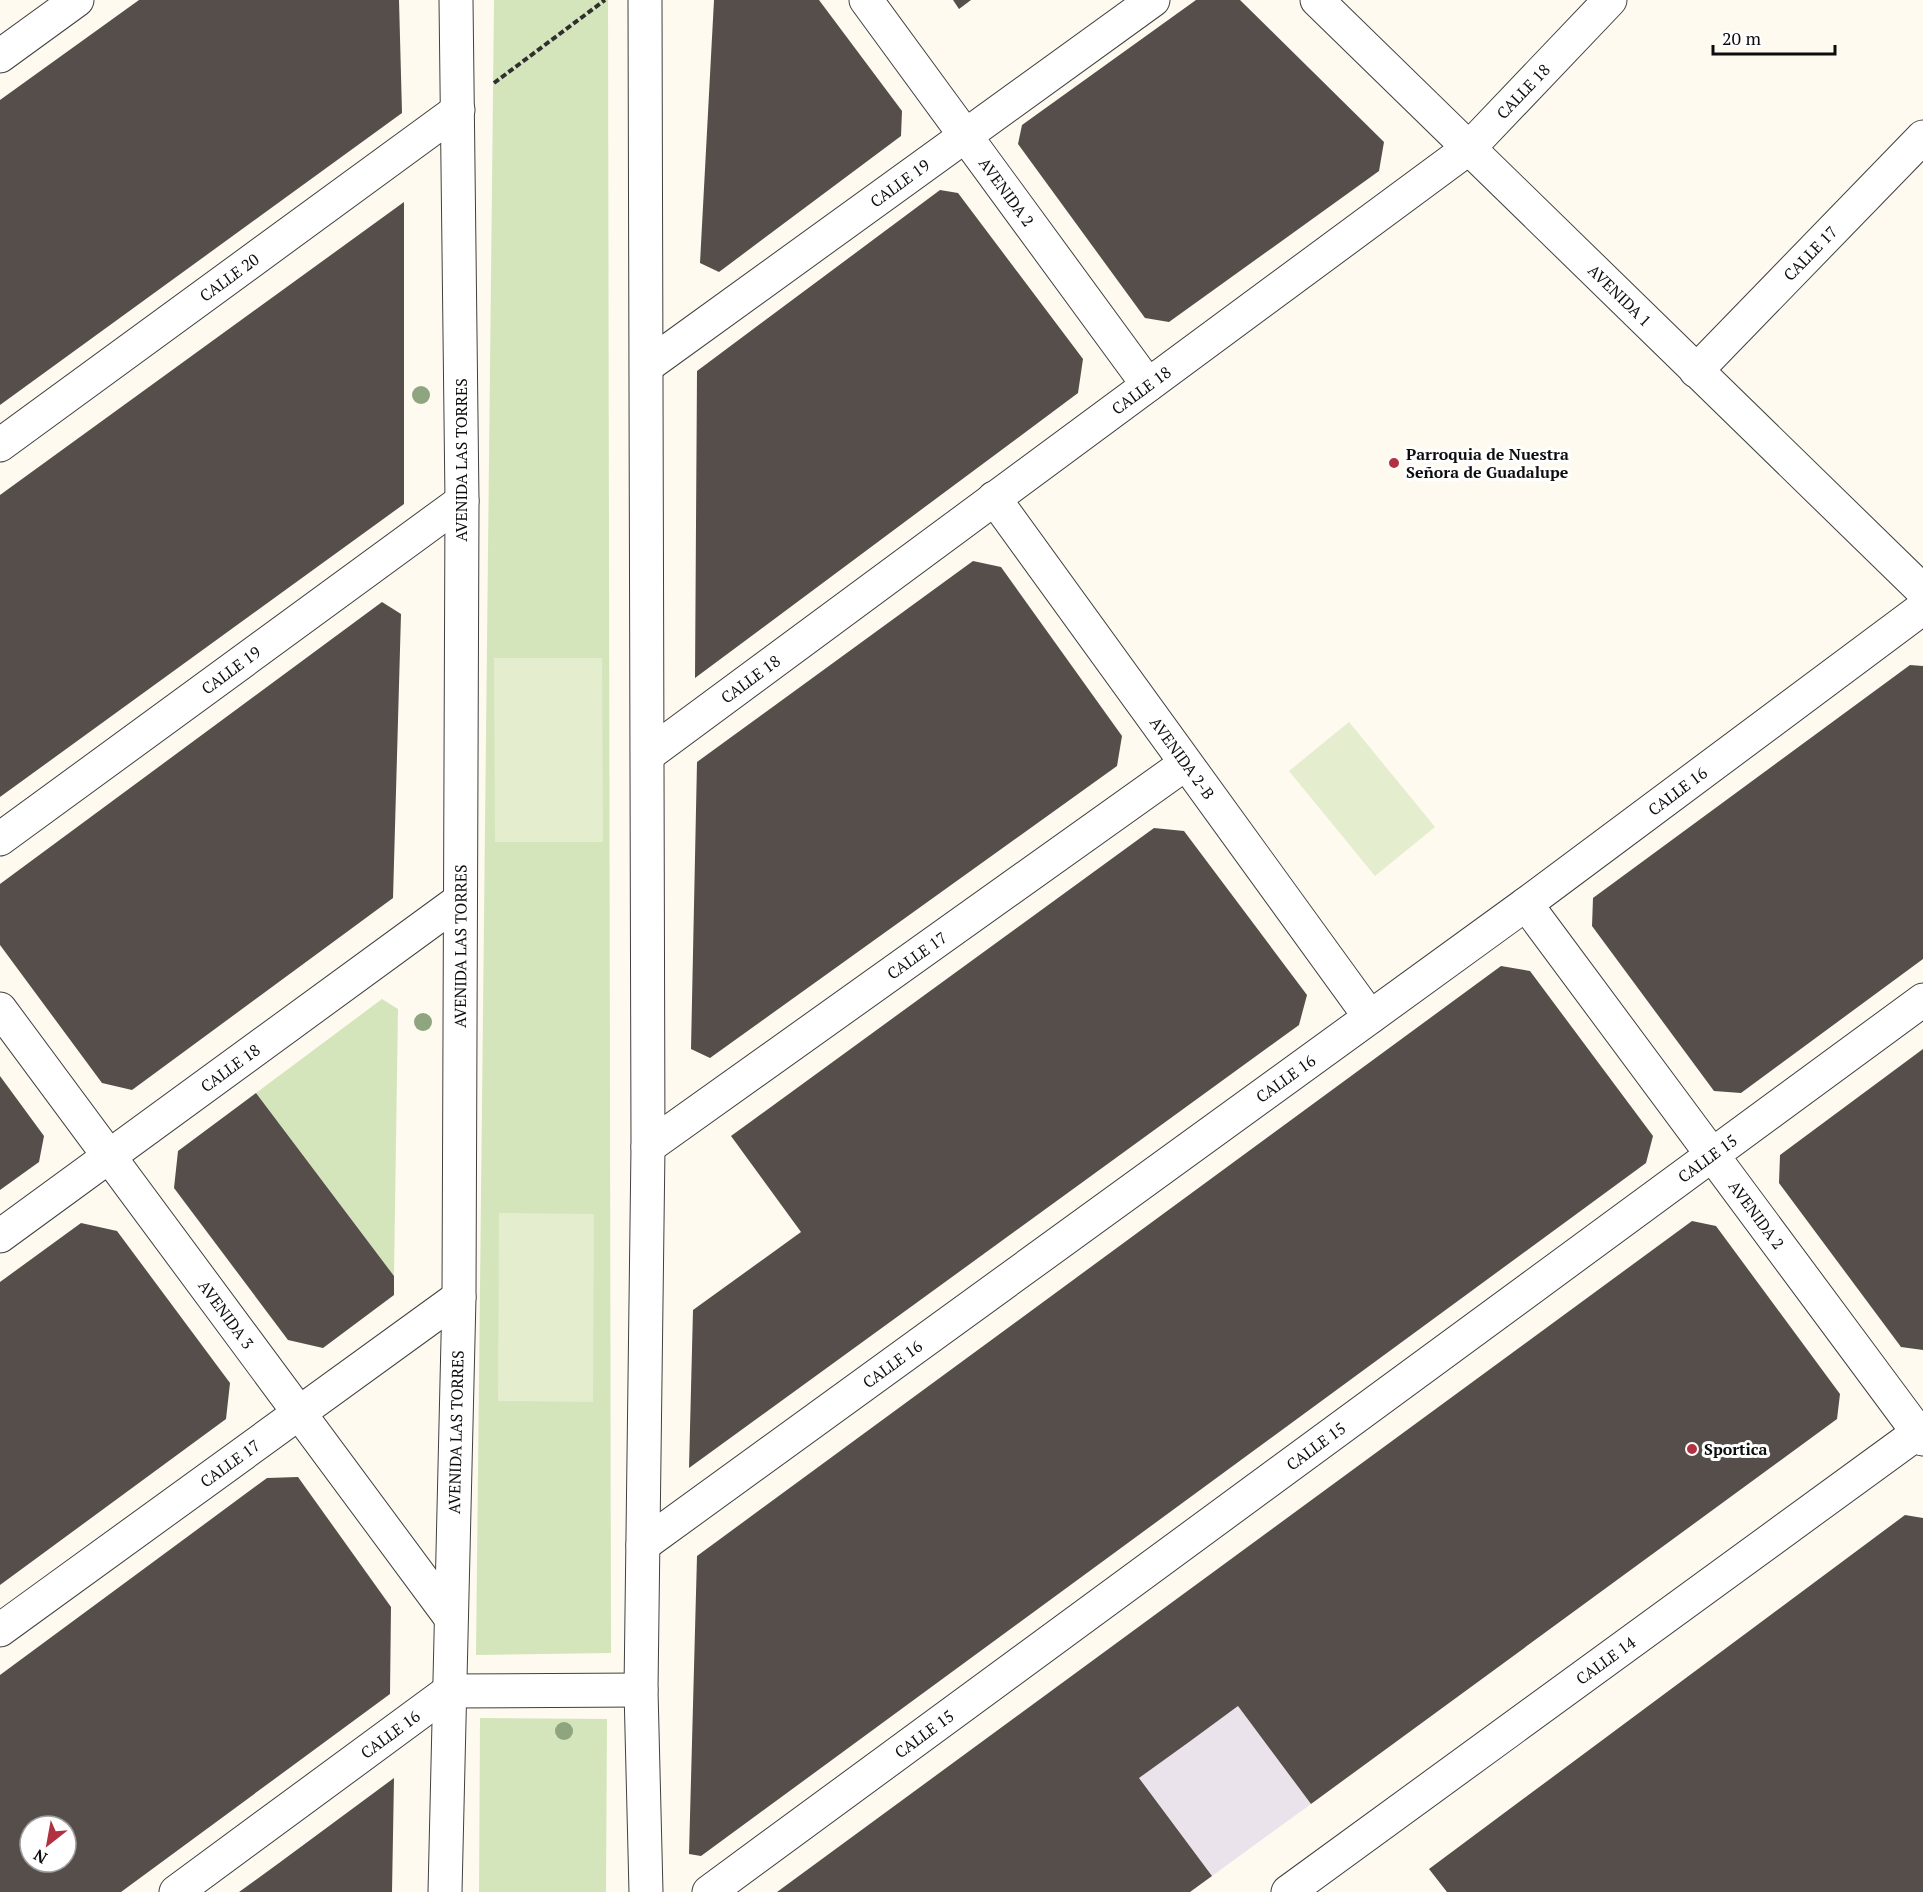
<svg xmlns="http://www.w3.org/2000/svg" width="1923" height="1892" viewBox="0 0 1923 1892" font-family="'PT Serif',serif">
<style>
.industrial{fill:#eae3eb}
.green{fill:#d4e5bc}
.pitch{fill:#e4edcd}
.building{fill:#554e4b;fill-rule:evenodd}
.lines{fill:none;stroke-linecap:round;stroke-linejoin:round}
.minor-casing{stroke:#404040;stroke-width:35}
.path{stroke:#2f2f2f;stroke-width:4;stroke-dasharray:6 3;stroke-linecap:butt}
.minor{stroke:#fff;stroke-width:33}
.tree{fill:#8fa57f}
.poi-dot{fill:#b13140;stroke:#fff;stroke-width:2}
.labels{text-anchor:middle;stroke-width:6;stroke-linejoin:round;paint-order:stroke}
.street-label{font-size:16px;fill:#0d0d0d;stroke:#fff}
.poi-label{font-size:16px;font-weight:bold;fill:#0d0d0d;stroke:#fff;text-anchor:start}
</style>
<rect width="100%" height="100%" fill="#fefaef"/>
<!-- industrial -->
<path class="industrial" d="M 1238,1706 L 1311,1804 L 1212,1876 L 1139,1778 Z"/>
<!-- green -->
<path class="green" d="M 494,0 L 608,0 L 611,1653 L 476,1655 Z
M 382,999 L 398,1009 L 394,1276 L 256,1093 Z
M 480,1718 L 607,1719 L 606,1892 L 479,1892 Z"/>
<!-- pitch -->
<path class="pitch" d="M 494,658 L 602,658 L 603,842 L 495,842 Z
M 1349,722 L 1435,827 L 1375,876 L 1289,771 Z
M 499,1213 L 594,1214 L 593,1402 L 498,1401 Z"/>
<!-- building -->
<path class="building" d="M 139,0 L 399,0 L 402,113 L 0,405 L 0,100 Z
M 714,0 L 819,0 L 902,111 L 901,136 L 719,272 L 700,263 Z
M 953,0 L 971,0 L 959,9 Z
M 1196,0 L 1240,0 L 1384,142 L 1379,171 L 1169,322 L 1145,318 L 1018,144 L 1022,125 Z
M 940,190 L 958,193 L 1083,359 L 1078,393 L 695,678 L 697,371 Z
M 404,202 L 404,504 L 0,797 L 0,495 Z
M 973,561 L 1001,567 L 1122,736 L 1117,766 L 710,1058 L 691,1049 L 697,762 Z
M 382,602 L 401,614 L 393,898 L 132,1090 L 102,1083 L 0,945 L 0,884 Z
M 1910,665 L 1923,666 L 1923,959 L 1741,1093 L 1714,1091 L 1592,926 L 1593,898 Z
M 1154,828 L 1184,831 L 1307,995 L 1299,1025 L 689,1468 L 693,1310 L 801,1232 L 731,1136 Z
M 1501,966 L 1530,971 L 1653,1136 L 1646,1163 L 701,1856 L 689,1854 L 697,1556 Z
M 1923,1049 L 1923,1350 L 1901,1347 L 1779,1183 L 1780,1155 Z
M 0,1076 L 44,1136 L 39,1162 L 0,1190 Z
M 256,1093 L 394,1276 L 394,1295 L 323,1348 L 288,1340 L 174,1188 L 178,1151 Z
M 1692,1221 L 1716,1226 L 1840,1394 L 1837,1419 L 1311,1804 L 1238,1706 L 1189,1742 L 1139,1778 L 1212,1876 L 1190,1892 L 777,1892 Z
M 81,1223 L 117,1231 L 230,1383 L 226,1419 L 0,1585 L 0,1282 Z
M 298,1477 L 391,1607 L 390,1694 L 121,1892 L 0,1892 L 0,1675 L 267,1478 ZM 30,1826 L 66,1826 L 66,1862 L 30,1862 Z
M 1905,1515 L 1923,1518 L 1923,1892 L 1447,1892 L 1429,1869 Z
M 394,1778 L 392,1892 L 239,1892 L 279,1863 Z"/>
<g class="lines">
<!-- minor casing -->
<g class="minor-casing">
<g id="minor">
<path d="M 645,0 L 648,1147 L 641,1690 L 646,1892"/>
<path id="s1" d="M 866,0 L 1148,385"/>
<path id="s2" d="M 1317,0 L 1923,591"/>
<path d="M 0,56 L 77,0"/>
<path id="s3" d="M 647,366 L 1153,0"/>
<path id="s4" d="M 1696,371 L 1923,137"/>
<path id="s5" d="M 0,445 L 458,110"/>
<path id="s6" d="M 994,498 L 1370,1017"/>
<path id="s7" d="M 649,754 L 1469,148 L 1610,0"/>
<path id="s8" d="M 0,839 L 462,501"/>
<path id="s9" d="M 1526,904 L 1923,1439"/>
<path id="s10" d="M 0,1009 L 451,1618"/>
<path id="s11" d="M 648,1147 L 1185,764"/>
<path id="s12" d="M 0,1236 L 460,900"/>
<path id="s13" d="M 643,1545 L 1526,904 L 1923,608"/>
<path id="s14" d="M 0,1630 L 459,1297"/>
<path id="s15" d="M 176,1892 L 449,1691 L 641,1690"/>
<path id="s16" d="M 445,1892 L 459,1297 L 462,501 L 456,0"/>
<path id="s17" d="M 709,1892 L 1923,1000"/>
<path id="s18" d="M 1288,1892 L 1923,1429"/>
</g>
</g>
<!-- path -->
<path class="path" d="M 494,83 L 605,0"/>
<!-- minor -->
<use href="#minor" class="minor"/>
</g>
<!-- trees -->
<g class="tree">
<circle cx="421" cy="395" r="9"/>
<circle cx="423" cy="1022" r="9"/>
<circle cx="564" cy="1731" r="9"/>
</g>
<!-- markers -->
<g class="poi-dot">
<circle cx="1394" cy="463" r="6"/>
<circle cx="1692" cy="1449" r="6"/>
</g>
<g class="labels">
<!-- street labels -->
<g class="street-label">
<text dy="6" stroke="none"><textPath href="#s7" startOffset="1098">CALLE 18</textPath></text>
<text dy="6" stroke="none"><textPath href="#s3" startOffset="312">CALLE 19</textPath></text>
<text dy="6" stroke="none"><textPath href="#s1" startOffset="238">AVENIDA 2</textPath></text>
<text dy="6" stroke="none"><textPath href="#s4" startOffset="164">CALLE 17</textPath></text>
<text dy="6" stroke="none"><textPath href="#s5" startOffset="284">CALLE 20</textPath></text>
<text dy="6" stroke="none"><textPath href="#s2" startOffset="423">AVENIDA 1</textPath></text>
<text dy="6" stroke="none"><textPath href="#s7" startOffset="612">CALLE 18</textPath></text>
<text transform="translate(461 460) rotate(-90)" y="6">AVENIDA LAS TORRES</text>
<text dy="6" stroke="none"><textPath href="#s8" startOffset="286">CALLE 19</textPath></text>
<text dy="6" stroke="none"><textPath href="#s7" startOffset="126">CALLE 18</textPath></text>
<text dy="6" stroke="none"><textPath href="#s6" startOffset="321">AVENIDA 2-B</textPath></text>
<text dy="6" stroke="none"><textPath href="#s13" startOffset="1280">CALLE 16</textPath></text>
<text dy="6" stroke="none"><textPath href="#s16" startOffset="946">AVENIDA LAS TORRES</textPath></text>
<text dy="6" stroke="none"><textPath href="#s11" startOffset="330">CALLE 17</textPath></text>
<text dy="6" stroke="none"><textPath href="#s12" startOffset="285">CALLE 18</textPath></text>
<text dy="6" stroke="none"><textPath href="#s13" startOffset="794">CALLE 16</textPath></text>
<text dy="6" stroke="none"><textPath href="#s17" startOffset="1239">CALLE 15</textPath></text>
<text dy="6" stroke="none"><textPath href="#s9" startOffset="387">AVENIDA 2</textPath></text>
<text dy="6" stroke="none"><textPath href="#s10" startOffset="380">AVENIDA 3</textPath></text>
<text dy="6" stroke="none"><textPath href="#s13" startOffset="308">CALLE 16</textPath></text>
<text dy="6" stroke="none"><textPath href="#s16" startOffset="460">AVENIDA LAS TORRES</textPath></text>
<text dy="6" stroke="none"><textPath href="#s17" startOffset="753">CALLE 15</textPath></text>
<text dy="6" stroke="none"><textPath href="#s14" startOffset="284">CALLE 17</textPath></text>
<text dy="6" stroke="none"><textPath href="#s18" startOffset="393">CALLE 14</textPath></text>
<text dy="6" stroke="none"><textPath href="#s15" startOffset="266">CALLE 16</textPath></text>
<text dy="6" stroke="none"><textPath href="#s17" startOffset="267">CALLE 15</textPath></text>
</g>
<!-- poi labels -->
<g class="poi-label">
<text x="1406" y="460">Parroquia de Nuestra<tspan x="1406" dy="18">Señora de Guadalupe</tspan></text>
<text x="1704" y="1455">Sportica</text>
</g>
</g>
<!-- north arrow -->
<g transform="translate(48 1844) rotate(211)"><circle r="28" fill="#ffffff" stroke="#9e9e9e" stroke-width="1.5"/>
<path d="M0-4.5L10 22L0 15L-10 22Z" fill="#b13140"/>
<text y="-9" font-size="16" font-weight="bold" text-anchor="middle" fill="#0d0d0d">N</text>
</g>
<!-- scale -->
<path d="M1713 45v9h122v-9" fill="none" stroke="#0d0d0d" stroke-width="3"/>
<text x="1722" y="45" font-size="18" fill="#0d0d0d" stroke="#ffffff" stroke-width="4.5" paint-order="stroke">20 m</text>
</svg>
